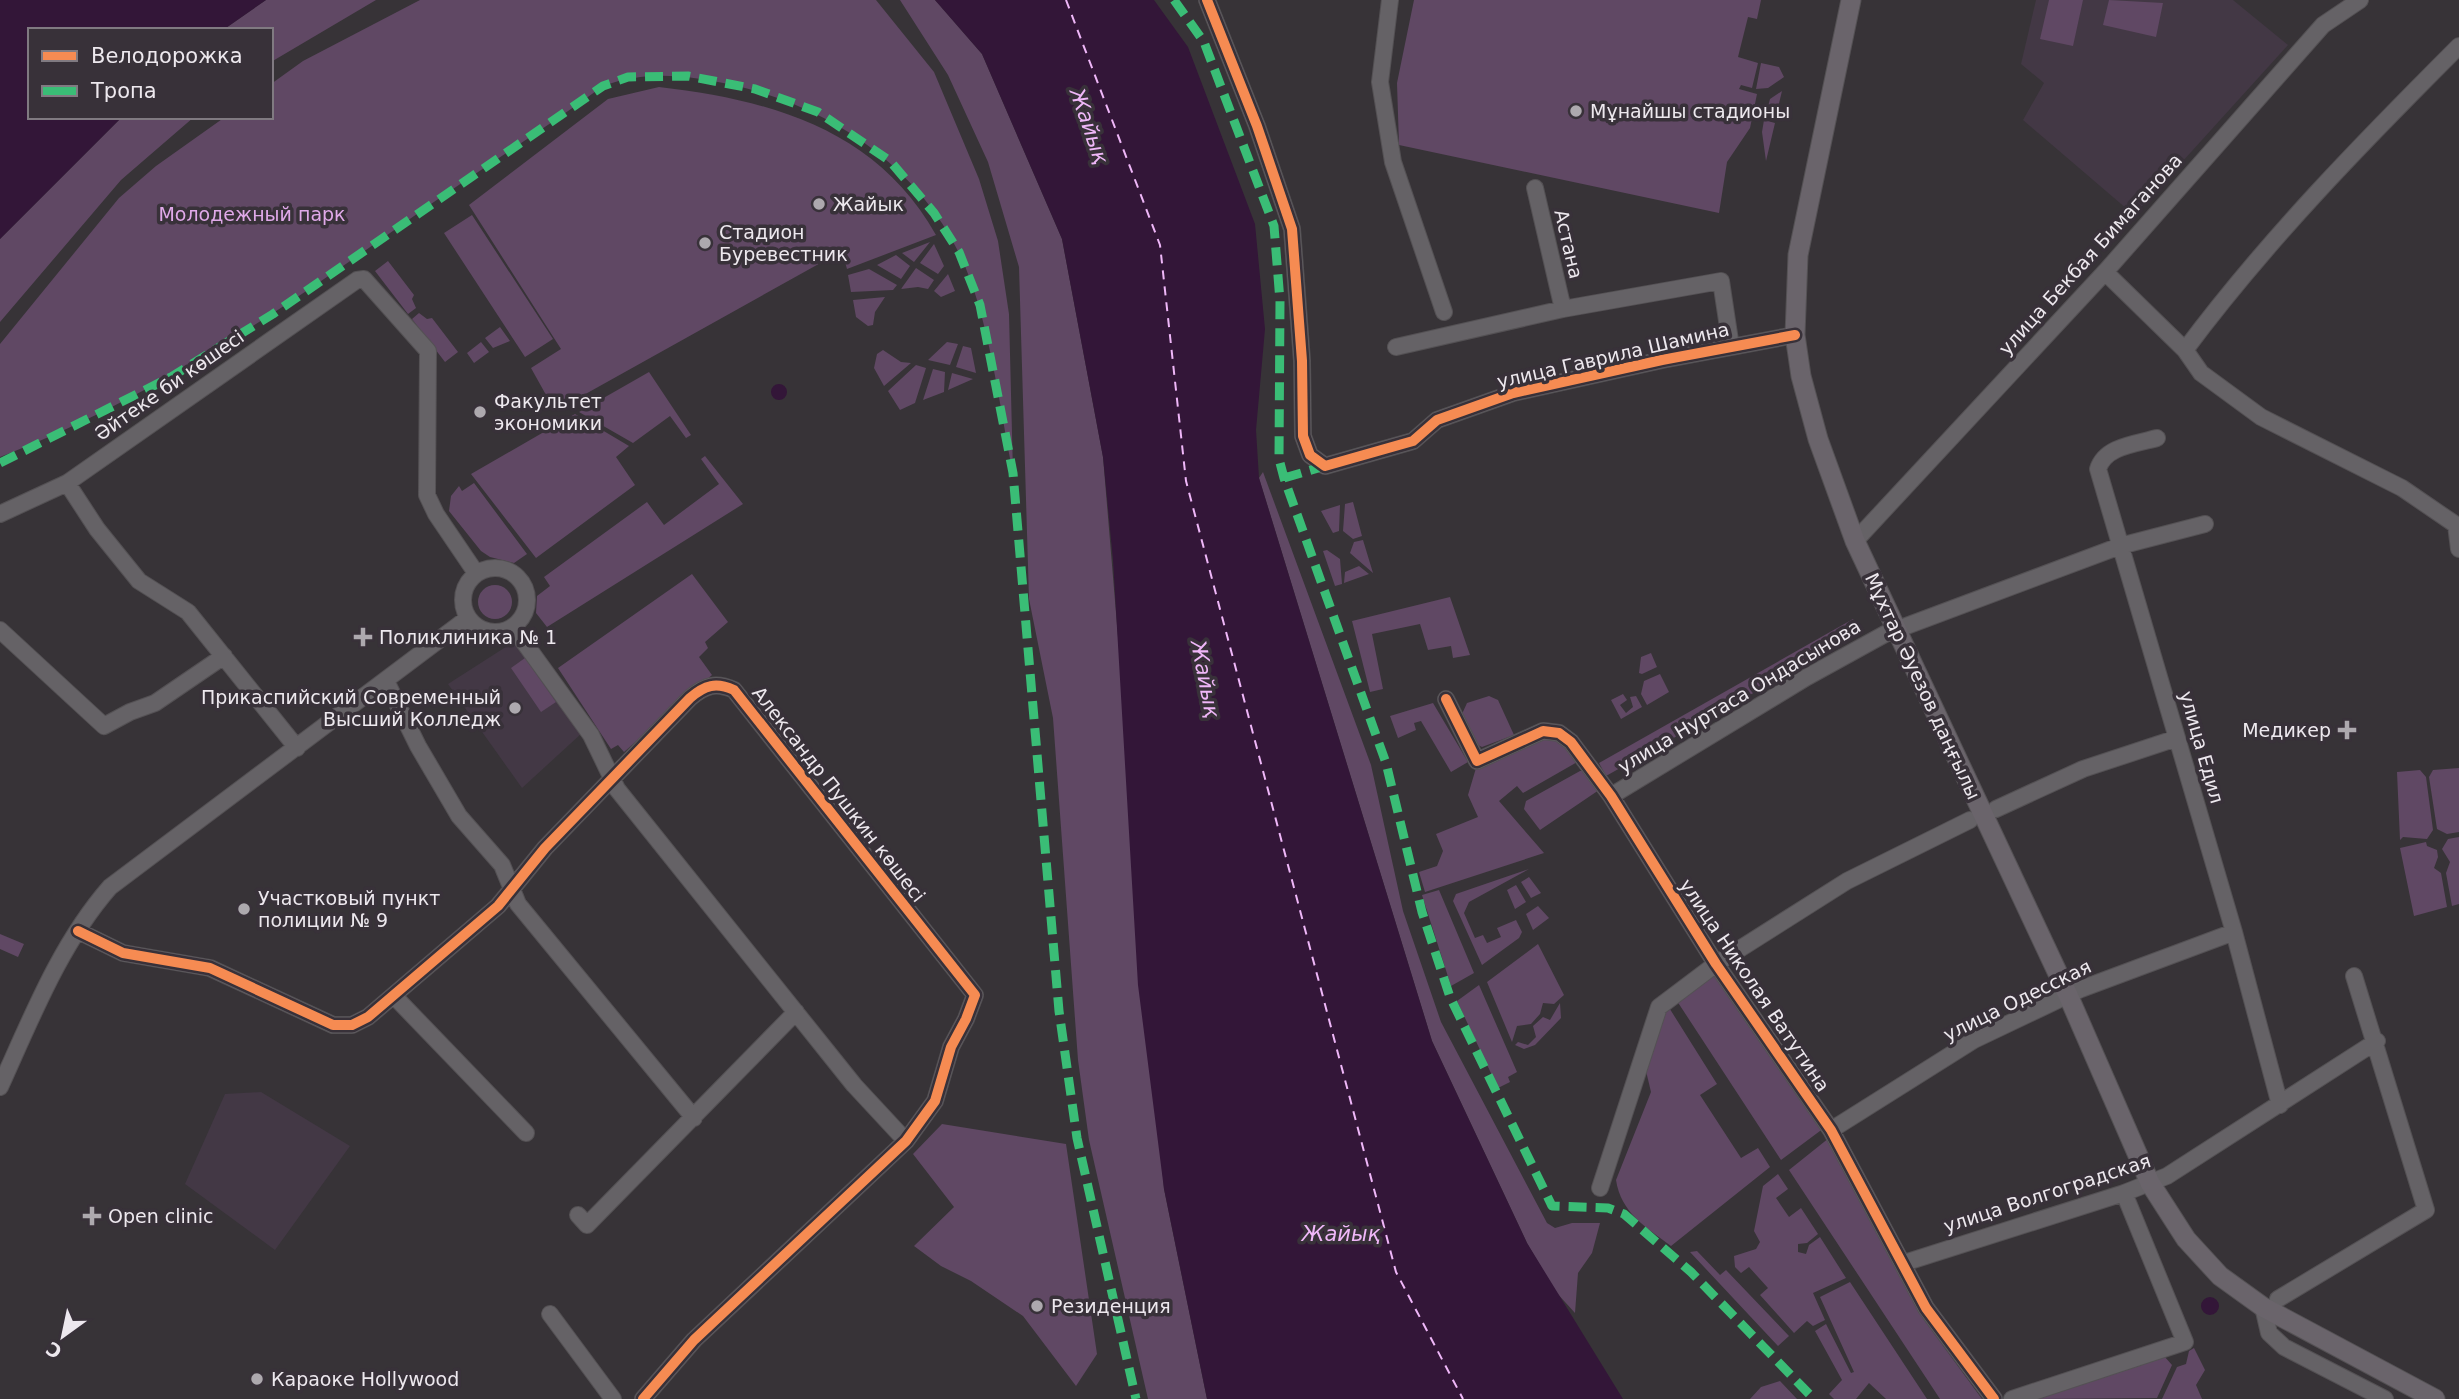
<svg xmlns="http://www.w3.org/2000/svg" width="2459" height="1399" viewBox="0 0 2459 1399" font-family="'DejaVu Sans',sans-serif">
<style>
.built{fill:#433845}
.green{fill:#604864}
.water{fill:#331638}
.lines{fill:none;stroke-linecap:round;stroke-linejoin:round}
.ferry{stroke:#efb7f8;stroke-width:2;stroke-dasharray:9 7;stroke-linecap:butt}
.minor-casing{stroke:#545154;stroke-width:18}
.major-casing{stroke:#545154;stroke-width:21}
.minor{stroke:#656266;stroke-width:16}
.major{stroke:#6a646b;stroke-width:19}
.quiet{stroke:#3abd76;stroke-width:9;stroke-dasharray:18 9;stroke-linecap:butt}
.cycleway-casing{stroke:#383139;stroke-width:15}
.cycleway{stroke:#f68b52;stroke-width:10}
.poi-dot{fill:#ada9ae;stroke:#383139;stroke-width:2.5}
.labels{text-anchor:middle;stroke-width:7;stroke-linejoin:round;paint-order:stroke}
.poi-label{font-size:19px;fill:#ede8ee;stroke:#383139;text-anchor:start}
.park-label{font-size:19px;fill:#e0a9e9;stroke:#383139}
.street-label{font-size:19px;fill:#ede8ee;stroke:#383139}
.water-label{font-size:21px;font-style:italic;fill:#efb7f8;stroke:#383139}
</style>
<rect width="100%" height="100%" fill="#373337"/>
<!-- built -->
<path class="built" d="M 2036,0 L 2233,0 L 2288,45 L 2134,215 L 2023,120 L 2044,83 L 2021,64 Z
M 515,641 L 582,733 L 522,788 L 448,684 Z
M 261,1092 L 350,1146 L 275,1250 L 185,1184 L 225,1094 Z"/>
<!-- green -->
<path class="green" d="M 266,0 L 376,0 L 271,62 L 271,30 L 223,30 Z
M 420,0 L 876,0 L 934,72 L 979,179 L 998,241 L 1009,314 L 1013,473 C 999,405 989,314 959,253 C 912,158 819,101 718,82 C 679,74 641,72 603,86 C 539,133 471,175 407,221 C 278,313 148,400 0,457 L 0,344 L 119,198 L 156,166 L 225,117 L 271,117 L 271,84 L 303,61 Z
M 900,0 L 935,0 L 982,54 L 1062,239 L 1103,457 L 1164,1189 L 1207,1399 L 1148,1399 L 1089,1140 L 1078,1060 L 1053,718 L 1029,599 L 1019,267 L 988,162 L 948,75 Z
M 1414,0 L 1761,0 L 1757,19 L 1748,17 L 1738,57 L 1758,63 L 1752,88 L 1741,85 L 1739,89 L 1757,94 L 1750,128 L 1727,162 L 1719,213 L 1399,145 L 1397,83 Z
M 2049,0 L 2083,0 L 2073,46 L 2040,39 Z
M 2109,0 L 2163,3 L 2156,37 L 2103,25 Z
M 1761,63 L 1779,67 L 1784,77 L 1768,88 L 1756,89 Z
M 659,87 C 772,100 877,130 936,235 L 847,269 L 842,251 L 555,411 L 531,368 L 561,349 L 469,205 L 608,99 Z
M 1782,91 L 1775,120 L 1765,118 L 1770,99 Z
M 122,117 L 194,117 L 121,180 L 0,322 L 0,239 Z
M 1764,120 L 1775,123 L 1766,161 L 1762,132 Z
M 472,215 L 553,339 L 525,357 L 444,233 Z
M 930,242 L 914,262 L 902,253 Z
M 934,244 L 944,266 L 938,274 L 920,263 Z
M 896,255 L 910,266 L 901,279 L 877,265 Z
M 388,261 L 414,295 L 412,299 L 416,308 L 408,314 L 375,271 Z
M 916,268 L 934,280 L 928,289 L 918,287 L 901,289 Z
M 869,269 L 897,285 L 893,290 L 851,292 L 848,275 Z
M 948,274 L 955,291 L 941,297 L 934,291 Z
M 885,297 L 875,312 L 873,325 L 868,326 L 856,317 L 853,300 Z
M 419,313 L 427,319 L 432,318 L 458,352 L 445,362 L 412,319 Z
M 500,327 L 510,341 L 493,348 L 485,338 Z
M 481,342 L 489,352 L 474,363 L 467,353 Z
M 947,342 L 958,344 L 950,365 L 928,360 Z
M 963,346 L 971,348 L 976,373 L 956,367 Z
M 883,350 L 901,362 L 911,363 L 884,386 L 874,368 L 877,354 Z
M 916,365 L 926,368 L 915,403 L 900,410 L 888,391 Z
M 933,369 L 945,372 L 944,392 L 923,400 Z
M 649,372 L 691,435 L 686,438 L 670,416 L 633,443 L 579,412 Z
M 952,373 L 973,379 L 948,390 Z
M 575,414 L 629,446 L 616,457 L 635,485 L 536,558 L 471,474 Z
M 705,456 L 743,504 L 547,627 L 536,613 L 537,596 L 550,586 L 544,577 L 647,502 L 664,525 L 719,484 L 701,459 Z
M 1263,472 L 1371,765 L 1403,911 L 1441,1022 L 1547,1223 L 1555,1228 L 1572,1223 L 1600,1223 L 1592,1253 L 1578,1273 L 1575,1313 L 1555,1291 L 1527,1243 L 1432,1041 L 1259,478 Z
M 474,483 L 527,554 L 514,563 L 490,557 L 481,551 L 449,511 L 451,496 L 459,486 L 462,491 Z
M 1353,502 L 1362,536 L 1353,539 L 1343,531 L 1345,504 Z
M 1340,505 L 1339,531 L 1333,533 L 1321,511 Z
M 1363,540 L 1373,573 L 1350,553 L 1354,542 Z
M 1327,550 L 1340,559 L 1342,584 L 1335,586 L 1323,551 Z
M 1359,566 L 1369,574 L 1344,583 L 1345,572 Z
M 692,574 L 728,622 L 705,642 L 708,648 L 699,657 L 712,675 L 624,752 L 618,745 L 611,749 L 558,668 Z
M478 602a17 17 0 1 1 34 0a17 17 0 1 1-34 0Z
M 1450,597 L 1470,655 L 1453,658 L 1451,646 L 1428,650 L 1420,624 L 1372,634 L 1383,689 L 1370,692 L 1352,621 Z
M 1853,619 L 1860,633 L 1606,776 L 1599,763 Z
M 1651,653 L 1657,667 L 1642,674 L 1639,673 L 1641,657 Z
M 525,658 L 556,702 L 541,712 L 511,668 Z
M 1660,674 L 1669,692 L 1647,705 L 1641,694 L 1644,681 Z
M 1623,694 L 1627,700 L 1620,705 L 1626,713 L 1633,707 L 1630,697 L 1636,696 L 1642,707 L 1621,719 L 1611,700 Z
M 1489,696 L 1498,700 L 1514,735 L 1482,747 L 1478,745 L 1462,714 L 1467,703 Z
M 1433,703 L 1468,762 L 1451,772 L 1421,721 L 1414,723 L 1416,730 L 1398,738 L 1390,716 Z
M 1540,737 L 1559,739 L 1579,761 L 1523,793 L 1517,786 L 1499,801 L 1544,853 L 1425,892 L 1419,872 L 1437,866 L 1443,851 L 1436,834 L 1478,817 L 1468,795 L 1476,768 Z
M 2459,768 L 2459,832 L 2447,834 L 2437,829 L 2429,777 L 2433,770 Z
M 2420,770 L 2426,777 L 2433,830 L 2427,839 L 2403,837 L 2400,840 L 2397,772 Z
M 1580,771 L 1584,771 L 1599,790 L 1540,830 L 1524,809 L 1526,801 Z
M 2459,837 L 2459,904 L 2452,906 L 2446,873 L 2450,862 L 2442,849 L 2448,839 Z
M 2426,842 L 2427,846 L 2437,850 L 2438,857 L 2434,868 L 2441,873 L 2447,907 L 2414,916 L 2400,848 Z
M 1529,869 L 1469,902 L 1464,913 L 1475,938 L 1483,935 L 1487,943 L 1501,937 L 1497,928 L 1516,920 L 1522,932 L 1519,938 L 1482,965 L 1453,901 L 1456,894 Z
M 1529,877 L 1541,893 L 1531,898 L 1521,882 Z
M 1516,885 L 1526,902 L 1515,909 L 1507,890 Z
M 1439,890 L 1474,973 L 1451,986 L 1422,895 Z
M 1538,906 L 1549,918 L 1533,930 L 1526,914 Z
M 0,934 L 24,944 L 18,957 L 0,949 Z
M 1538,944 L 1564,995 L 1554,1004 L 1543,1003 L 1540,1014 L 1531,1024 L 1517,1026 L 1512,1042 L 1487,982 Z
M 1717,973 L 1824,1128 L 1781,1160 L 1677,1001 Z
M 1479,985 L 1517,1072 L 1508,1077 L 1510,1082 L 1498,1088 L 1457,1001 Z
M 1560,1003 L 1561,1018 L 1535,1045 L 1524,1049 L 1515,1045 L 1518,1042 L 1528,1045 L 1536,1037 L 1533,1026 L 1543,1017 L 1550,1020 Z
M 1668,1006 L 1717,1084 L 1700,1095 L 1741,1158 L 1758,1148 L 1770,1167 L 1671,1246 C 1646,1227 1621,1213 1616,1180 L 1651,1092 L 1646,1071 Z
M 942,1124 L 1066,1144 L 1097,1354 L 1076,1386 L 1023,1316 L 971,1281 L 941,1266 L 914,1246 L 954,1207 L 913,1154 Z
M 1829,1138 L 1919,1313 L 1982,1399 L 1940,1399 L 1789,1170 Z
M 1778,1174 L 1788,1189 L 1776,1198 L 1789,1217 L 1801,1208 L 1818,1234 L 1807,1243 L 1798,1244 L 1798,1252 L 1806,1254 L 1809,1245 L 1820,1237 L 1846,1278 L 1813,1293 L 1825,1320 L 1813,1326 L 1807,1321 L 1794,1333 L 1760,1295 L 1768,1288 L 1749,1267 L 1741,1273 L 1735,1267 L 1734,1256 L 1756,1249 L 1760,1242 L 1754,1231 L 1763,1186 Z
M 1697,1251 L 1720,1275 L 1726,1270 L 1789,1336 L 1778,1346 L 1690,1252 Z
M 1850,1282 L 1927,1399 L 1886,1399 L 1869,1383 L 1856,1399 L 1834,1399 L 1829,1394 L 1842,1380 L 1815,1331 L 1826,1324 L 1851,1373 L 1854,1372 L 1820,1297 Z
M 2194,1348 L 2205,1370 L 2196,1385 L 2202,1399 L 2162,1399 L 2177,1367 L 2186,1364 L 2189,1351 Z
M 2164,1356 L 2172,1365 L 2157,1398 L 2033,1399 Z
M 1780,1381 L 1797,1399 L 1750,1399 L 1761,1387 Z"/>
<!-- water -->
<path class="water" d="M 0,0 L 266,0 L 223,30 L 30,30 L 30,117 L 122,117 L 0,239 Z
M 935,0 L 1154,0 L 1188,47 L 1255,224 L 1265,329 L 1256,430 L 1259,478 L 1432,1041 L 1527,1243 L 1623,1399 L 1207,1399 L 1164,1189 L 1138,985 L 1113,560 L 1103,457 L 1062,239 L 982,54 Z
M771 392a8 8 0 1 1 16 0a8 8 0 1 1-16 0Z
M2201 1306a9 9 0 1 1 18 0a9 9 0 1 1-18 0Z"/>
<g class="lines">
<!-- ferry -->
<path class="ferry" d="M 1066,0 L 1160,245 L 1186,481 L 1396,1272 L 1463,1399"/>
<!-- minor casing -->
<g class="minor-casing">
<path id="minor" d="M 1207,0 L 1257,126 L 1292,229 L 1302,361 L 1303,436 L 1310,455 L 1325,466 L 1413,441 L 1437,420 L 1513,393 L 1662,360 L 1795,335
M 1390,0 L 1380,82 L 1393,162 L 1444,312
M 1535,188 L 1563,309
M 2105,272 L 2185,350 L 2201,373 L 2261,417 L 2402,488 L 2459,527
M 1396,347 L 1563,309 L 1721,281 L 1731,347
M 2185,350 C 2267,240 2362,143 2459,46
M 2157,438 C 2136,444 2105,446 2098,469 L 2234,932 L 2280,1105
M 67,483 L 97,529 L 139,581 L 188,612 L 297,748
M 0,514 L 67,483 L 357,280 L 364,279 L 428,351 L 427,495 L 436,514 L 476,573
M 2456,525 L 2459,549
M 1855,541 L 2105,272 L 2323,25 L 2360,0
M463 600a32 32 0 1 1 64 0a32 32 0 1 1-64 0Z
M 513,627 L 591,735 L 617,789 L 854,1085 L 906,1141
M 0,630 L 104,726 L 130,712 L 155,703 L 224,656
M 386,681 L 418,746 L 459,816 L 502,865 L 518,904 L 694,1118
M 1446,699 L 1477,761 L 1543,731 L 1559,733 L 1571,742 L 1611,796 L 1716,964 L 1831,1130 L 1926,1308 L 1994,1399
M 1611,796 L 1807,677 L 1885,634 L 2120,546 L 2205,524
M 1996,809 L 2083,769 L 2177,738
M 78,931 L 123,953 L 210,968 L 333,1025 L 352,1025 L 368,1017 L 498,906 L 545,848 L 690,698 C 705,685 716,682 734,690 L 975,995 L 966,1019 L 951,1047 L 935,1101 L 906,1141 L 694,1340 L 643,1399
M 394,996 L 526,1133
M 0,1087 C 31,1019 60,944 110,887 L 468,618
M 1831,1130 L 1974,1040 L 2081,989 L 2234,932
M 1600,1188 L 1659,1007 L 1716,964 L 1847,881 L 1970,820
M 578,1215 L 587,1225 L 796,1012
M 1904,1263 L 2124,1193 L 2167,1176 L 2377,1041
M 2278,1299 L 2426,1210 L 2354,976
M 2263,1307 L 2269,1333 L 2284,1347 L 2385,1399
M 550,1314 L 613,1399
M 2012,1399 L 2185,1342 L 2124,1193"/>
</g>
<!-- major casing -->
<g class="major-casing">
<path id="major" d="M 1851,0 L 1798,255 L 1795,335 L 1801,376 L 1818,439 L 1855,541 L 2068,995 L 2150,1183 L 2186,1239 L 2220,1276 L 2263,1307 L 2435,1399"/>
</g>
<!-- minor -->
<use href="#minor" class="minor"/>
<!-- major -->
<use href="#major" class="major"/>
<!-- quiet -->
<path class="quiet" d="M 1174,0 L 1204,42 L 1274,226 L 1280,301 L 1279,459 L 1284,478 L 1386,763 L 1422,912 L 1450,997 L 1552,1206 L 1608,1208 L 1624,1214 L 1691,1272 L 1814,1399
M 0,463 L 171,377 L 273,314 L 603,86 L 628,77 L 688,76 L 755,89 L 818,112 L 890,161 L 934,213 L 959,252 L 980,305 L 1013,473 L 1059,1011 L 1077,1138 L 1136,1399
M 1284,478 L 1325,466"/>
<!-- cycleway casing -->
<g class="cycleway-casing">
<path id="cycleway" d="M 1207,0 L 1257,126 L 1292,229 L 1302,361 L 1303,436 L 1310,455 L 1325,466 L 1413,441 L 1437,420 L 1513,393 L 1662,360 L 1795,335
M 1446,699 L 1477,761 L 1543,731 L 1559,733 L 1571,742 L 1611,796 L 1716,964 L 1831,1130 L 1926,1308 L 1994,1399
M 78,931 L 123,953 L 210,968 L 333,1025 L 352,1025 L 368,1017 L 498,906 L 545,848 L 690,698 C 705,685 716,682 734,690 L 975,995 L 966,1019 L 951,1047 L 935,1101 L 906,1141 L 694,1340 L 643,1399"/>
</g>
<!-- cycleway -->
<use href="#cycleway" class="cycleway"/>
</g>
<!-- markers -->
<g class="poi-dot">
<circle cx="1576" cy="111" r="7"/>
<circle cx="819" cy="204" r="7"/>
<circle cx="705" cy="243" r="7"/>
<circle cx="480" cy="412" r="7"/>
<path d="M359.5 626.5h7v7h7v7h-7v7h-7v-7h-7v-7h7z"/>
<circle cx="515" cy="708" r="7"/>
<path d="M2343.5 719.5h7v7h7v7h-7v7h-7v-7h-7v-7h7z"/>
<circle cx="244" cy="909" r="7"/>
<path d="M88.5 1205.5h7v7h7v7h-7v7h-7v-7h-7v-7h7z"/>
<circle cx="1037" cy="1306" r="7"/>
<circle cx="257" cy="1379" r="7"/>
</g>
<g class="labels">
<!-- poi labels -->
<g class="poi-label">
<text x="1590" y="118">Мұнайшы стадионы</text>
<text x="833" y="211">Жайык</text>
<text x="719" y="239">Стадион<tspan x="719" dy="22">Буревестник</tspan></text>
<text x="494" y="408">Факультет<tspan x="494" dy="22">экономики</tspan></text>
<text x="379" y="644">Поликлиника № 1</text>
<text x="501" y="704" text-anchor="end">Прикаспийский Современный<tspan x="501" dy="22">Высший Колледж</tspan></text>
<text x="2331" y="737" text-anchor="end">Медикер</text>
<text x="258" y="905">Участковый пункт<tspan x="258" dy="22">полиции № 9</tspan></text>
<text x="108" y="1223">Open clinic</text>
<text x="1051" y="1313">Резиденция</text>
<text x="271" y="1386">Караоке Hollywood</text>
</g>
<!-- park labels -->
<g class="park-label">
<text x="252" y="221">Молодежный парк</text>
</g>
<!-- street labels -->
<g class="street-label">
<text transform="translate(1569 244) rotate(77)" y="7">Астана</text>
<text transform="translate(2090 254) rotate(-48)" y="7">улица Бекбая Бимаганова</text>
<text transform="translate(1613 355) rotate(-13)" y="7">улица Гаврила Шамина</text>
<text transform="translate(169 385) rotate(-35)" y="7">Әйтеке би көшесі</text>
<text transform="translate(1923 686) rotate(65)" y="7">Мұхтар Әуезов даңғылы</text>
<text transform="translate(1739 696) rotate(-31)" y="7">улица Нуртаса Ондасынова</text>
<text transform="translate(2202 747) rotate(74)" y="7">улица Едил</text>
<text transform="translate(839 794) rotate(52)" y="7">Александр Пушкин көшесі</text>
<text transform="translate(1755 985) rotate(56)" y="7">улица Николая Ватутина</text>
<text transform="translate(2017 1000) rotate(-26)" y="7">улица Одесская</text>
<text transform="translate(2047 1193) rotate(-18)" y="7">улица Волгоградская</text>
</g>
<!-- water labels -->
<g class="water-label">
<text transform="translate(1089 126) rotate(71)" y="7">Жайық</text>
<text transform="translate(1205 679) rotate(79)" y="7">Жайық</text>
<text x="1341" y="1241">Жайық</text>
</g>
</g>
<!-- legend -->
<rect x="28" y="28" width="245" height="91" fill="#383139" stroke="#807a81" stroke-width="2"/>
<rect x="42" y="51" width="35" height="10" fill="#f68b52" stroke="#807a81" stroke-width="2"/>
<text x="91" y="63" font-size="21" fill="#ede8ee">Велодорожка</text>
<rect x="42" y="86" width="35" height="10" fill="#3abd76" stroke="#807a81" stroke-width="2"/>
<text x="91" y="98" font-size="21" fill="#ede8ee">Тропа</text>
<!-- north arrow -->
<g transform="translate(63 1336) rotate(213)" stroke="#383139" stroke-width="5" paint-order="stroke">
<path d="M0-5L12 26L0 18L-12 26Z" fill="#ede8ee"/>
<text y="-10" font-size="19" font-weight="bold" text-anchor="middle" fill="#ede8ee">С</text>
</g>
</svg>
